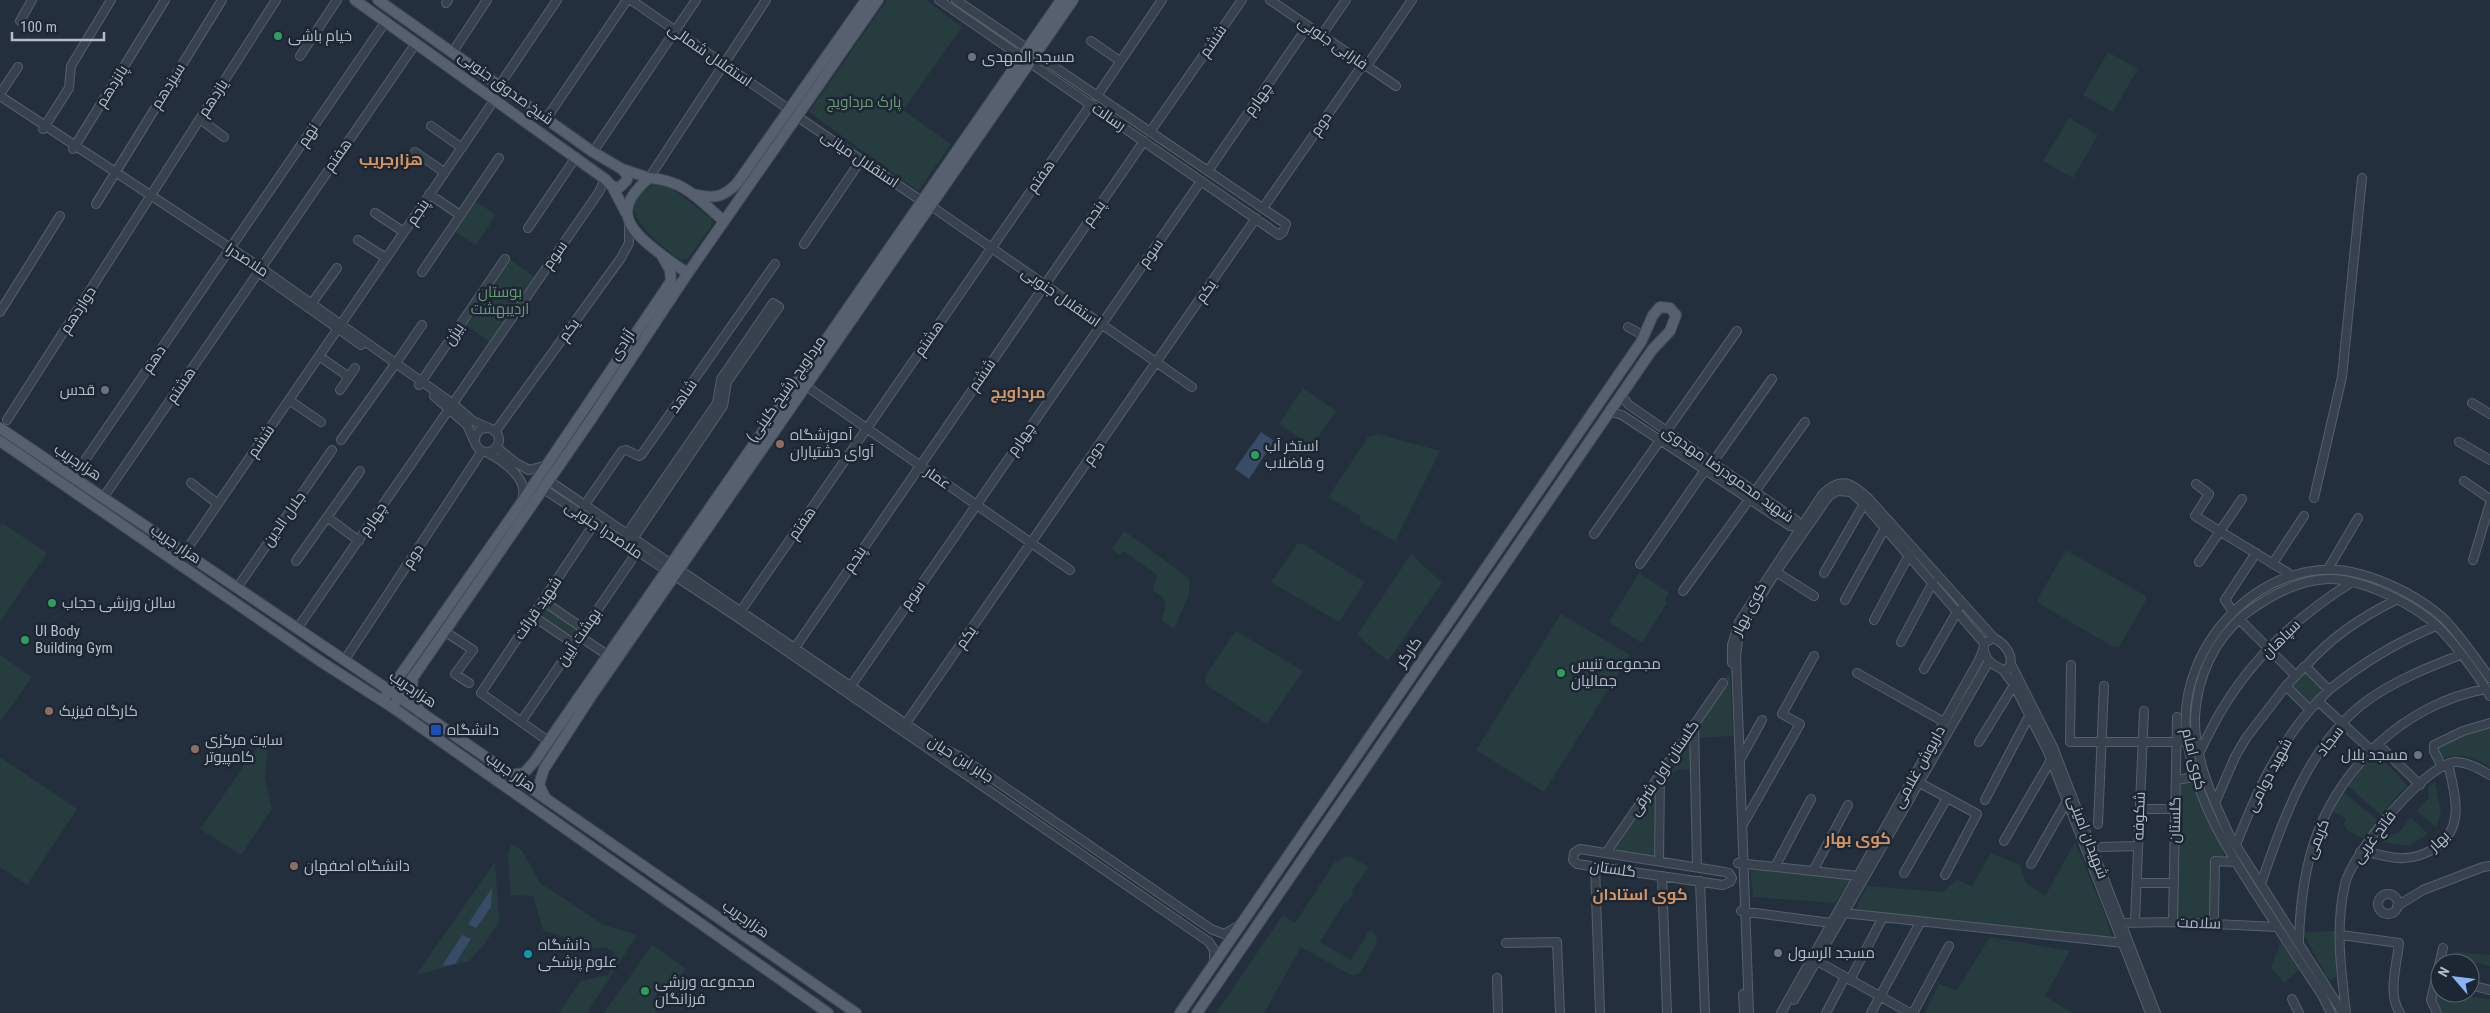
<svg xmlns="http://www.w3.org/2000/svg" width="2490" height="1013" viewBox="0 0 2490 1013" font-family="'Roboto Condensed',Cairo,sans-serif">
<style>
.green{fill:#263c3f}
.water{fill:#394c67}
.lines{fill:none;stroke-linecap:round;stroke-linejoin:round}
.minor-casing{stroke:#565f6c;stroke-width:10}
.major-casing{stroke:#414a57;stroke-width:12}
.minor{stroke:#38414e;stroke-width:8}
.major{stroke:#56606e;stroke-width:10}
.leisure-dot{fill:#2e9e5b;stroke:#1d2633;stroke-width:2}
.worship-dot{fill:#6b7280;stroke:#1d2633;stroke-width:2}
.education-dot{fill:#8d6e63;stroke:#1d2633;stroke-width:2}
.transit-dot{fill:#1a4fb4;stroke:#1d2633;stroke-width:2}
.culture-dot{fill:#0f9aa8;stroke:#1d2633;stroke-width:2}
.labels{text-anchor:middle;stroke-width:5;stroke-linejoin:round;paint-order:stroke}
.poi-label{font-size:15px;fill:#b4bcc9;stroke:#1d2633;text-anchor:start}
.street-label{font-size:15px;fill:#b4bcc9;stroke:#1d2633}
.park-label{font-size:15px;fill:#6b9a76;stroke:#1d2633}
.neighbourhood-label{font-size:16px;font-weight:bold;fill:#d59563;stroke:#1d2633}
</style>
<rect width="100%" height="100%" fill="#242f3e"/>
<!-- green -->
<path class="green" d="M 887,0 L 926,0 L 962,27 L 903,110 L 951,144 L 918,191 L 809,112 Z
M 2108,52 L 2138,69 L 2113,112 L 2083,95 Z
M 2069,118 L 2098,135 L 2073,178 L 2043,161 Z
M 654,185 L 670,187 L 712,219 L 711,227 L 687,259 L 680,260 C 660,243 605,206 654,185 Z
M 475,201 L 496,215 L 476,245 L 455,232 Z
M 508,258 L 536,278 L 492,343 L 464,324 Z
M 1303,388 L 1336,411 L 1312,446 L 1279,424 Z
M 1378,434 L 1440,451 L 1395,541 L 1359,521 L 1361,516 L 1328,497 L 1368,437 Z
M 2,523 L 47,553 L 0,622 L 0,526 Z
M 1124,531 L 1189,578 L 1189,594 L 1174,629 L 1162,621 L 1166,603 L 1163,598 L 1153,590 L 1157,575 L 1124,551 L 1120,555 L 1112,549 Z
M 1298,543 L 1303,544 L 1365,582 L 1339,622 L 1271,582 Z
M 2066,550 L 2146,596 L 2145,602 L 2119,647 L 2112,646 L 2043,606 L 2037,600 Z
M 1411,554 L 1442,583 L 1388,661 L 1357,635 Z
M 1639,573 L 1669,593 L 1665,600 L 1667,603 L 1642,643 L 1609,622 Z
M 543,601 L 584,629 L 574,644 L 533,616 Z
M 1561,614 L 1630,655 L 1544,792 L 1476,750 Z
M 1236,631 L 1303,671 L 1267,724 L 1206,685 L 1205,676 Z
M 0,655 L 32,677 L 0,722 Z
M 2305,670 L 2325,689 L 2310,707 L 2289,686 Z
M 1730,672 L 1733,736 L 1695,738 L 1695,769 L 1676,770 L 1665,787 L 1662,788 L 1659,861 L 1606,853 Z
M 2490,725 L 2490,767 C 2473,757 2461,753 2442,758 L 2436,744 Z
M 269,730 L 265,778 L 272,809 L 241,855 L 200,829 Z
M 2377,754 L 2408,786 L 2396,796 L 2382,816 L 2348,786 L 2368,761 Z
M 0,757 L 77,809 L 27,885 L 0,867 Z
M 2435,782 L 2441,812 L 2436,827 L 2416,811 L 2429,798 L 2428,787 Z
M 2197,783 L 2226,860 L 2212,868 L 2210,919 L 2177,917 L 2177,785 Z
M 2343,792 L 2378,820 L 2377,826 L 2364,839 L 2347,830 L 2344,824 L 2346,819 L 2333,811 Z
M 2411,817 L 2428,834 L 2408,846 L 2383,842 L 2387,835 L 2399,833 Z
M 2075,842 L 2106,917 L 2115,947 L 1864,916 L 1856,908 L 1867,886 L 1942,892 L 1957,880 L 1972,886 L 1991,853 L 2020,865 L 2026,883 L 2045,896 Z
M 511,844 L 522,850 L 540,883 L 604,925 L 637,935 L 587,1013 L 559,1013 L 580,981 L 609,975 L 614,952 L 605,947 L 568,953 L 567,938 L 543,930 L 533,896 L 511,895 L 508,854 Z
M 1346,856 L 1352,857 L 1369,867 L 1351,892 L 1353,894 L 1347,903 L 1345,902 L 1320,942 L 1351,960 L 1369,931 L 1375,934 L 1377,943 L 1360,973 L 1355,975 L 1349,974 L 1301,947 L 1264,1013 L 1216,1013 L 1283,915 L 1295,923 L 1335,862 Z
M 495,862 L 499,922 L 484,945 L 469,961 L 416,975 Z
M 1750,866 L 1851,878 L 1835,903 L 1753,897 Z
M 2335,931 L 2336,971 L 2336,977 L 2332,980 L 2327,978 L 2303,932 Z
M 1990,937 L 2070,951 L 2045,996 L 2072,1013 L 1925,1013 L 1939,984 L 1957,990 Z
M 2281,942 L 2299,970 L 2284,983 L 2271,967 Z
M 652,945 L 686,969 L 655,1013 L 604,1013 Z
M 2455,952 L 2490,955 L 2490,966 L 2455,958 Z
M 2435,990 L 2440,991 L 2440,993 L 2490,999 L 2490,1013 L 2443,1013 L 2435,999 Z"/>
<!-- water -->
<path class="water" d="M 1261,432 L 1274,441 L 1249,479 L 1235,469 Z
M 492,888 L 491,907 L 476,928 L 468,924 Z
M 462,935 L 471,939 L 455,964 L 442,966 Z"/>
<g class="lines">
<!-- minor casing -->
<g class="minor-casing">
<path id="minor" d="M 631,0 L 790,110
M 939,0 L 1279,235 L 1283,232 L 1286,224 L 956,0
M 1270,0 L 1396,86
M 446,3 L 448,0
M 20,21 L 32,0
M 1321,36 L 1346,0
M 1091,41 L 1120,61
M 452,53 L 487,0
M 300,56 L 337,0
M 1366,67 L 1412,0
M 499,86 L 557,0
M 0,94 L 18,67
M 0,96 L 261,268 L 452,403 L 473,421 L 489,428
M 1097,96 L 1162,0
M 798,117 L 923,202
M 200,119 L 224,137
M 546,119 L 627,0
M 431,126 L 462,148
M 43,129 L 69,88 L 71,66 L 111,0
M 1150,132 L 1242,0
M 73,149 L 165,0
M 415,152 L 444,172
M 593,152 L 696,0
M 1208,171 L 1308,26
M 649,178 L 766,0
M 429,194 L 460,215
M 96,204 L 222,0
M 931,206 L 1192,387
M 1263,208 L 1363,64
M 375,213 L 404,232
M 528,228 L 576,157
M 358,240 L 386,258
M 804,244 L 861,160
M 258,272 L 361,345
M 422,272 L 499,158
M 312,303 L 337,268
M 0,312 L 60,216
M 1628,327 L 1644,336
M 319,356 L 349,377
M 396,363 L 422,325
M 419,385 L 505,259
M 806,386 L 1070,570
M 340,390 L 355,368
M 434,396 L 467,425 L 476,445
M 1622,396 L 1629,405 L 1796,520 L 1801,529
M 289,400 L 321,422
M 2472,403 L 2490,414
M 1611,412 L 1622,415 L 1790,526 L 1800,527
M 7,420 L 276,0
M475 440a12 12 0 1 1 24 0a12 12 0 1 1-24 0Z
M 495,432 L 621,258 L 629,243 L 629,224
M 341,440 L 393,367
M 2459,442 L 2490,460
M 496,447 L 516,463 L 529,470 L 547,465
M 486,452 C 502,460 530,479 522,499
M 1713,462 L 1772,379
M 81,466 L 386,21
M 548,480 L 906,724 L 940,747 L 961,757 L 1211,929 L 1224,934 L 1238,926
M 2464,481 L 2490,499
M 191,483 L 218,504
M 2196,484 L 2209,494 L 2195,516 L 2293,576
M 542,488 L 737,617 L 1209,942 L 1214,950 L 1214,961
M 103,498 L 416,43
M 2314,498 L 2342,377 L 2362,178
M 584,506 L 622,451 L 626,450 L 639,456 L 642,454 L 775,264
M 327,517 L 359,541
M 1594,534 L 1737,331
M 626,535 L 717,403 L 721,379 L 773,303 L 779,307 L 727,382 L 723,406 L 633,539
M 185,552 L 495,99
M 2473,560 L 2490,503
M 296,561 L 360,471
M 2199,562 L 2242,499
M 2273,563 L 2304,516
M 1640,564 L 1705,470
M 2328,569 L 2358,518
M 1773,570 L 1814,596
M 1824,573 L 1864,504
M 237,588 L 332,450
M 1683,591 L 1805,422
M 1845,600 L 1885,528
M 543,601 L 584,629
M 2233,612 L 2225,600 L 2256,553
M 738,615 L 1091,104
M 533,616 L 574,644
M 2239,619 L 2296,676
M 1874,620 L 1909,555
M 297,629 L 599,192 L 605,179
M 444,631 L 473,650 L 455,674 L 469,683
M 579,636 L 603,652
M 1901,642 L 1933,582
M 792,652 L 1144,141
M 344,661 L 482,451
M 1732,663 L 1732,645 L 1739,622 L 1822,495 C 1841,475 1852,483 1869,499 L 1994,638
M 2011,664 L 2053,747 L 2156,1013
M 2071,665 L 2070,742 L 2181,742
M 2306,666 C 2331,637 2361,617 2396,600
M 1924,669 L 1958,610
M 2003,670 L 2014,685 L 2047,750 L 2150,1013
M 1857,673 L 1944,722
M 851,686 L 1201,181
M 2329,690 C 2362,663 2397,642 2436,626
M 2318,701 L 2310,710 L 2286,686 L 2305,666 L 2329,690 L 2318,701 L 2371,750
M 521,722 L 637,552
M 1694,724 L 1697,867
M 904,726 L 1256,218
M 548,741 L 481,693 L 594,524
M 1979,742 L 2014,685
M 2378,744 C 2408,716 2446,696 2486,689
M 2199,753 C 2207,738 2214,722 2223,708 C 2254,656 2301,614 2352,582
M 1741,758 L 1762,720
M 2442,767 L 2434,751 L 2434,745 L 2463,731 L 2490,723
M 2176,780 L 2195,777
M 1918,782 L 1977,814 L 1945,875
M 1985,800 L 2030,714
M 2215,803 L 2235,757 L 2246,738 L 2286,686
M 2140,809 L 2175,809
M 2098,824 L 2104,686
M 1742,826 L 1800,724 L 1782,714 L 1814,656
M 2004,841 L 2051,760
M 2236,845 C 2255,796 2275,750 2310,710
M 2102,847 L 2138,846
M 1580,849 L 1725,872 L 1729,873 L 1732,878 L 1730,882 L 1723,885 L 1577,864 L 1573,860 L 1574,853 Z
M 2360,852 C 2373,852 2385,857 2398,858 C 2412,859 2424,855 2435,848 C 2466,828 2455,793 2448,764
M 1606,853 L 1723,683
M 1659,861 L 1660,773
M 1738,863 L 1858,876
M 2031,864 L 2067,801
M 1595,867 L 1600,1013
M 1775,867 L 1811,799
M 1813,871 L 1848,805
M 1904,873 L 1947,798
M 1662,876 L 1667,1013
M 1700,881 L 1705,1013
M 2137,883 L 2174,883
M 2261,884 C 2283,818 2310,742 2368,700 C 2396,680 2429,667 2460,655
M2378 904a10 10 0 1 1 20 0a10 10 0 1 1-20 0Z
M 2397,906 L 2423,890 L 2483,867 L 2490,866
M 1741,911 L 1831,923
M 1844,913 L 2123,943
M 2214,916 L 2215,861 L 2235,862
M 2135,921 L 2144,711
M 2173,922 L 2177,717
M 2117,923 L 2173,922 L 2277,927
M 2341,935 L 2399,943 C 2397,965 2387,994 2400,1013
M 2299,941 C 2301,862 2319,800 2378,744 L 2420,785
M 1506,943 L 1557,942 L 1560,1013
M 1817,961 L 1910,1013
M 1497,978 L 1498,1013
M 1850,980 L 1883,917
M 2470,985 L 2490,990
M 1743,994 L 1744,1013
M 2292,999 L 2299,1013
M 1794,1000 L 1989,661
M 1749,1013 L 1736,657 L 1739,632 L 1743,625 L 1776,572 L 1829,496 L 1837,491 L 1851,492 L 1864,504 L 1984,643 C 1982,658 1991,664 2003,670 L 2008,669 C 2016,657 2005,644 1994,638 L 1984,643
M 1781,1013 L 1979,660 L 1983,650
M 1826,1013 L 1845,977
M 1871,1013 L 1921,921
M 1913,1013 L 1949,946
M 2331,1013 L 2322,995 C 2301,964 2281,932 2260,900 C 2226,848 2193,796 2186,732 C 2178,642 2268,549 2360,574 C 2388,581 2422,599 2443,618 C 2461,636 2475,658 2490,678
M 2343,1013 L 2230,836 C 2213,800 2194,758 2195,717 C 2197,677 2214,640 2245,614 C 2269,596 2297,580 2328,579 C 2359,578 2404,600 2429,619 C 2448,634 2478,674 2490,696
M 2346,1013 C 2341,971 2335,926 2345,884 C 2352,854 2424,765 2455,762 C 2466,761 2480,769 2490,775
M 2437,1013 L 2431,1000 L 2443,948"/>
</g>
<!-- major casing -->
<g class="major-casing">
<path id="major" d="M 355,0 L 605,179 L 612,186 L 626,213
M 378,0 L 593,152 L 622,169 L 649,178
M 612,186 L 619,188 L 627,180 L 627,175 L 622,169
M 693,194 C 713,199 724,198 738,182 L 866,0
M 688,273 C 676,266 664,257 653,248 C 622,224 617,205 649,178 C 684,180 698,199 724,221
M 0,428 L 399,697 L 856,1013
M 0,441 L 320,661 L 392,707 L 828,1013
M 413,676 L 412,692 L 420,712
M 385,697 L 519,506 L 671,281 L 670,270 L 662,256
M 396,702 L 592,418 L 688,273 L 878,0
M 511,775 L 524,773 L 534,762 L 1061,0
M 546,799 L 539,785 L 544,769 L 592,695 L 1073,0
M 1180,1013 L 1641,342 L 1653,315 L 1660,307 L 1670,308 L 1676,315 L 1670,331 L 1652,350 L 1197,1013"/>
</g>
<!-- minor -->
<use href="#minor" class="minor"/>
<!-- major -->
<use href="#major" class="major"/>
</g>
<!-- markers -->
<g class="leisure-dot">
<circle cx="278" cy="36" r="5"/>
<circle cx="1255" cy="455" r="5"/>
<circle cx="52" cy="603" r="5"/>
<circle cx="25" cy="640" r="5"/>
<circle cx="1561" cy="673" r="5"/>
<circle cx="645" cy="991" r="5"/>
</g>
<g class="worship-dot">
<circle cx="972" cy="57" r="5"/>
<circle cx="105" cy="390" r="5"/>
<circle cx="2418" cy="755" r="5"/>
<circle cx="1778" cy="953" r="5"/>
</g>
<g class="education-dot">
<circle cx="780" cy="444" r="5"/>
<circle cx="49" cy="711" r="5"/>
<circle cx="195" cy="749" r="5"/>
<circle cx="294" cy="866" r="5"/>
</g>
<rect class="transit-dot" x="430" y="724" width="12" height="12" rx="2.5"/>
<circle class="culture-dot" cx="528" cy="954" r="5"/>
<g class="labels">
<!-- poi labels -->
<g class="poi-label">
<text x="288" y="41">خیام باشی</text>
<text x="982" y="62">مسجد المهدی</text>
<text x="95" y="395" text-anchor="end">قدس</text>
<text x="790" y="440">آموزشگاه<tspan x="790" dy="17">آوای دشتیاران</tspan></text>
<text x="1265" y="451">استخر آب<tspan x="1265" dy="17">و فاضلاب</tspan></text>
<text x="62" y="608">سالن ورزشی حجاب</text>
<text x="35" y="636">UI Body<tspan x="35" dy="17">Building Gym</tspan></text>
<text x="1571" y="669">مجموعه تنیس<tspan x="1571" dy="17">جمالیان</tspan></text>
<text x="59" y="716">کارگاه فیزیک</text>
<text x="447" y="735">دانشگاه</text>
<text x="205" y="745">سايت مرکزي<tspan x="205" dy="17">کامپيوتر</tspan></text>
<text x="2408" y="760" text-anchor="end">مسجد بلال</text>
<text x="304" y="871">دانشگاه اصفهان</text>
<text x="538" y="950">دانشگاه<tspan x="538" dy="17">علوم پزشکی</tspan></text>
<text x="1788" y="958">مسجد الرسول</text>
<text x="655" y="987">مجموعه ورزشی<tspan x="655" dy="17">فرزانگان</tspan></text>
</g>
<!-- street labels -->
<g class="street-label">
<text transform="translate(1213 41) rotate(-55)" y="5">ششم</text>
<text transform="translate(1333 43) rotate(35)" y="5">فارابی جنوبی</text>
<text transform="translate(710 55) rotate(35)" y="5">استقلال شمالی</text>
<text transform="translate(112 86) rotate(-58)" y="5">پانزدهم</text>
<text transform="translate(168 86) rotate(-58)" y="5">سیزدهم</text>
<text transform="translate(506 88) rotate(36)" y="5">شیخ صدوق جنوبی</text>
<text transform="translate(213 98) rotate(-57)" y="5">یازدهم</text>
<text transform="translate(1258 99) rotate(-55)" y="5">چهارم</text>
<text transform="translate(1109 117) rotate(34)" y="5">رسالت</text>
<text transform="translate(1321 124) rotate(-55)" y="5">دوم</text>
<text transform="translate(308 135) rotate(-56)" y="5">نهم</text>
<text transform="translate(338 155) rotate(-55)" y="5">هفتم</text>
<text transform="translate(860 159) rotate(34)" y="5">استقلال میانی</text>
<text transform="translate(1041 176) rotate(-55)" y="5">هفتم</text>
<text transform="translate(418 212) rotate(-56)" y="5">پنجم</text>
<text transform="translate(1094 213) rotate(-55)" y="5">پنجم</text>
<text transform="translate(1151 253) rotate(-55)" y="5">سوم</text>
<text transform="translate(555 255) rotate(-55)" y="5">سوم</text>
<text transform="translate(247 260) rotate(33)" y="5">ملاصدرا</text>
<text transform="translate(1206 291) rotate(-55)" y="5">یکم</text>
<text transform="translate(1061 297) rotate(35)" y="5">استقلال جنوبی</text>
<text transform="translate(78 310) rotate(-57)" y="5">دوازدهم</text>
<text transform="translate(569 330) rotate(-54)" y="5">یکم</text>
<text transform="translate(454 334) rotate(-56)" y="5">بیژن</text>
<text transform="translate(929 338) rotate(-55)" y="5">هشتم</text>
<text transform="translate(622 345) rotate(-56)" y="5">آزادی</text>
<text transform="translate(154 359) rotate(-56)" y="5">دهم</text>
<text transform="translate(982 375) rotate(-55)" y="5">ششم</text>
<text transform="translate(181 385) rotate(-56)" y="5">هشتم</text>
<text transform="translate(786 389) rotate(-55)" y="5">مرداویج (شیخ کلینی)</text>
<text transform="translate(683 396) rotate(-55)" y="5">شاهد</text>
<text transform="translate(1021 439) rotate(-55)" y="5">چهارم</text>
<text transform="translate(261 441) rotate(-56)" y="5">ششم</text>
<text transform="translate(1094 453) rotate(-55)" y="5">دوم</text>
<text transform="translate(78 462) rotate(34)" y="5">هزارجریب</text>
<text transform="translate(1728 474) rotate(35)" y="5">شهید محمودرضا مهدوی</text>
<text transform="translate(938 478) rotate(35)" y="5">عمار</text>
<text transform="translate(284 519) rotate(-55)" y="5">جلال الدین</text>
<text transform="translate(373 519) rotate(-56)" y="5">چهارم</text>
<text transform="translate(802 523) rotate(-55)" y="5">هفتم</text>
<text transform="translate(604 530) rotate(34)" y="5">ملاصدرا جنوبی</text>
<text transform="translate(176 544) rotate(34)" y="5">هزار جریب</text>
<text transform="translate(413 556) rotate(-57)" y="5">دوم</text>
<text transform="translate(855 559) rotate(-56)" y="5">پنجم</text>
<text transform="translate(913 595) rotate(-55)" y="5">سوم</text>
<text transform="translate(538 608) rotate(-56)" y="5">شهید قرائت</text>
<text transform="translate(1749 609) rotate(-62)" y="5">کوی بهار</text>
<text transform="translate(579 637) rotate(-56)" y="5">بهشت آیین</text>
<text transform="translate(966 637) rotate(-55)" y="5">یکم</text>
<text transform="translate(2281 639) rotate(-45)" y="5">سپاهان</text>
<text transform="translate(1409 652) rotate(-56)" y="5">کارگر</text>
<text transform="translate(413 689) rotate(34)" y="5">هزارجریب</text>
<text transform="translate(2330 741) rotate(-52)" y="5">سجاد</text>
<text transform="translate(961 759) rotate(32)" y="5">جابر ابن حیان</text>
<text transform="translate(2194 759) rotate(77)" y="5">کوی امام</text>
<text transform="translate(1919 767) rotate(-61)" y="5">داریوش غلامی</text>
<text transform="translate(1664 768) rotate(-56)" y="5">گلستان اول شرقی</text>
<text transform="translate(511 772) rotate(35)" y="5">هزار جریب</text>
<text transform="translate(2269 775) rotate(-62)" y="5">شهید دوامی</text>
<text transform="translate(2139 816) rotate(-88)" y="5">شکوفه</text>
<text transform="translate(2175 820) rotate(-89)" y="5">گلستان</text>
<text transform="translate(2088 837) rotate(69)" y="5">شهیدان امینی</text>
<text transform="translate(2374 837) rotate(-53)" y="5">فاتح غربی</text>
<text transform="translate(2317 839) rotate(-68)" y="5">کریمی</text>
<text transform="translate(2439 841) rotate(-43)" y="5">بهار</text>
<text transform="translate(1613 869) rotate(8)" y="5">گلستان</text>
<text transform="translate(746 919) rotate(35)" y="5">هزارجریب</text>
<text transform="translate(2199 923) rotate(2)" y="5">سلامت</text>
</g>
<!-- park labels -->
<g class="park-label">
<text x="864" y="107">پارک مرداویج</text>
<text x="500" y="297">بوستان<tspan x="500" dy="17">اردیبهشت</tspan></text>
</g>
<!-- neighbourhood labels -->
<g class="neighbourhood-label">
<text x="391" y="165">هزارجریب</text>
<text x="1018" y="398">مرداویج</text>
<text x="1858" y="844">کوی بهار</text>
<text x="1640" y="900">کوی استادان</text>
</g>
</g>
<!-- north arrow -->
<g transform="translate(2455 978) rotate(298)"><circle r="24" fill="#1d2633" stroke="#59626f"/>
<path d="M0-4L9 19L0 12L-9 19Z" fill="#8ab4f8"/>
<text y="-8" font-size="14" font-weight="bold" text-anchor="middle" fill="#b4bcc9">N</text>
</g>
<!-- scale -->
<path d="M12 32v8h92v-8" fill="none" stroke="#b4bcc9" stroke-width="2.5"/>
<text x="20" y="32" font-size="15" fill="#b4bcc9" stroke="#1d2633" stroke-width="4" paint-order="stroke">100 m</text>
</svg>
